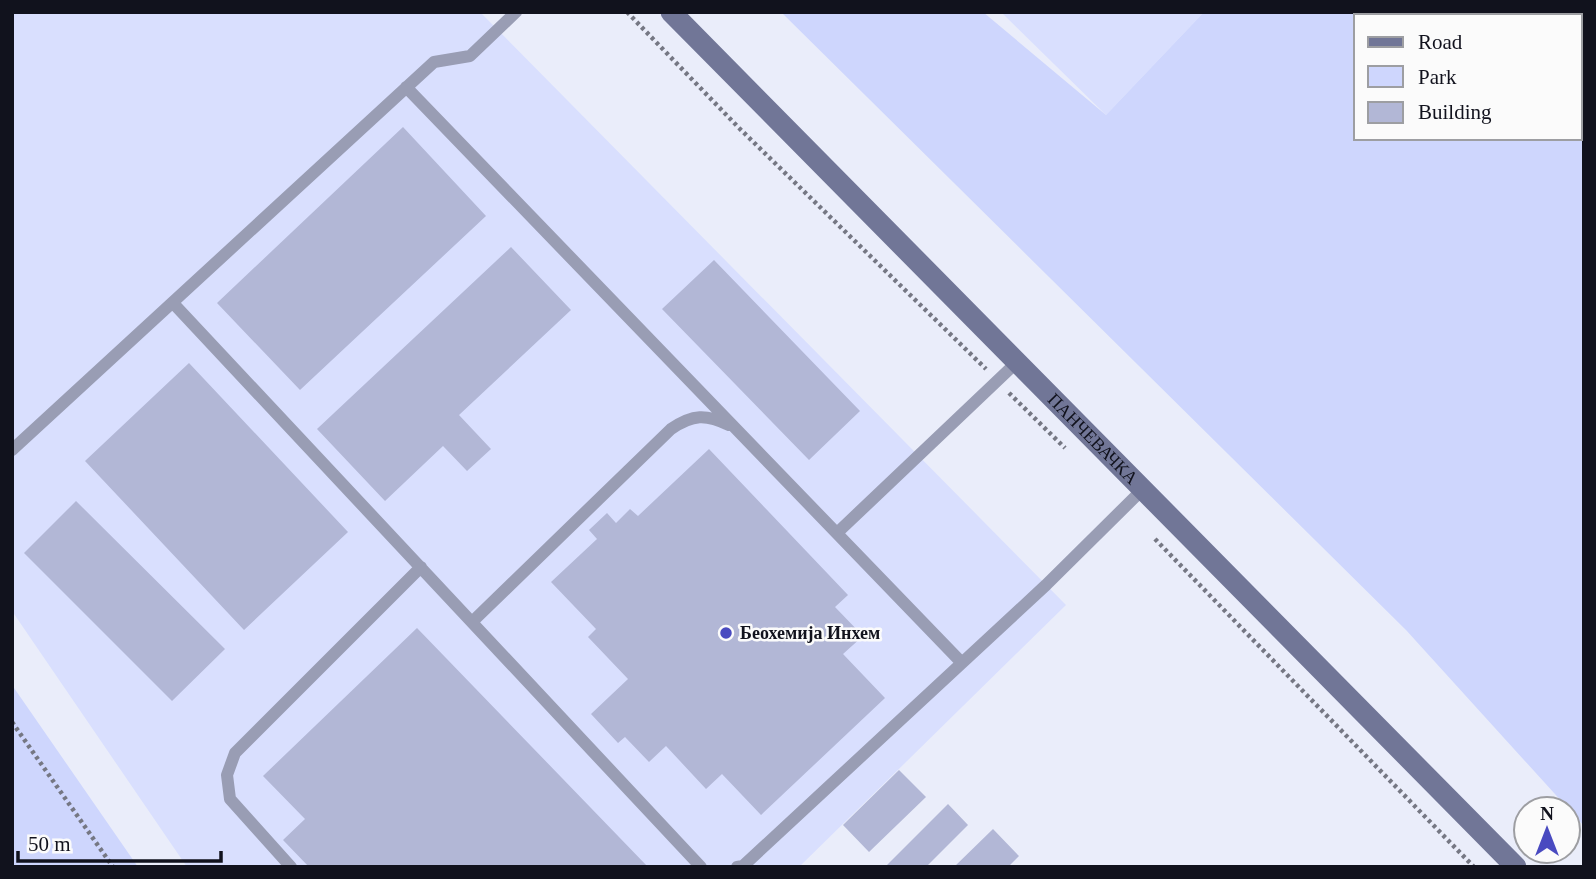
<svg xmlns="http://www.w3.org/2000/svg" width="1596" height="879" viewBox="0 0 1596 879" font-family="Georgia,serif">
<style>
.built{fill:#d9dffe}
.green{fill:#ced6fd;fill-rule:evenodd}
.building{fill:#b2b7d6}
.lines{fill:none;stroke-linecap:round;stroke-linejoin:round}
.path{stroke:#757783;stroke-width:4.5;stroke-dasharray:3.5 3.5;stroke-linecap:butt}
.lane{stroke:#999db4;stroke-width:12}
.secondary{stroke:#717697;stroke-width:21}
.poi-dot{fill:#494ac0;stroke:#fbfbfb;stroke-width:2.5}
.labels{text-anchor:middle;stroke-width:5;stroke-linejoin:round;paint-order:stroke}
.street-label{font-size:18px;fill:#11121d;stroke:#fbfbfb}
.poi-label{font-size:18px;font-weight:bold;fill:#11121d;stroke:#fbfbfb;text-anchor:start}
</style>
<rect width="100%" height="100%" fill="#eaedfa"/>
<!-- built -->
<path class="built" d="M 12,12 L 480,12 L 1066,605 L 799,867 L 187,867 L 12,611 Z
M 1001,12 L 1204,12 L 1106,115 Z"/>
<!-- green -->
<path class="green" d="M 781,12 L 983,12 L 1106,115 L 1204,12 L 1584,12 L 1584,826 L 1406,630 ZM 1356,16 L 1580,16 L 1580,138 L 1356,138 Z
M 12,685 L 138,867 L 12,867 Z"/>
<!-- building -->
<path class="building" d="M 403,127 L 486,216 L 300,390 L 217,303 Z
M 511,247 L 571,310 L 459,415 L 491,449 L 467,471 L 443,446 L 385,501 L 317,429 Z
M 714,260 L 860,411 L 809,460 L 662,309 Z
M 189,363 L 348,532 L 244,630 L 85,461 Z
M 709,449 L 848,595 L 835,607 L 863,636 L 843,654 L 885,698 L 761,815 L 722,774 L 706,789 L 666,746 L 649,762 L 625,737 L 618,743 L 591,714 L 628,679 L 588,637 L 596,629 L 551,582 L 597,539 L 589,530 L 607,513 L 616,523 L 630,509 L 638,516 Z
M 76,501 L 225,649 L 172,701 L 24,553 Z
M 417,628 L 648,867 L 309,867 L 283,840 L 305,819 L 263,776 Z
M 899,770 L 926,797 L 869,852 L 843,825 Z
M 948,804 L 968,825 L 926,867 L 885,867 Z
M 993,829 L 1019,856 L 1008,867 L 954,867 Z"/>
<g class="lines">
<!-- path -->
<path class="path" d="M 627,12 L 739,128 L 986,369
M 1009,393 L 1065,448
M 1155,539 L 1474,867
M 12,722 L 113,867"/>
<!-- lane -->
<path class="lane" d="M 406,87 L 962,663
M 173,303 L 701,867
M 12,450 L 434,62 L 470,56 L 516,12
M 837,533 L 1017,362
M 472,622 L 671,429 C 693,414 706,414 729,425
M 291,867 L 230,799 L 227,775 L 235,753 L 421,567
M 737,867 L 743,866 L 1046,585 L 1143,489"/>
<!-- secondary -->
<path class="secondary" id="s1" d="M 671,12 L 1516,867"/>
</g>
<!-- markers -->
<circle class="poi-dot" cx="726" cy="633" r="7"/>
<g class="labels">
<!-- street labels -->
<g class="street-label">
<text dy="6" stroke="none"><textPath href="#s1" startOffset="600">ПАНЧЕВАЧКА</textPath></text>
</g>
<!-- poi labels -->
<g class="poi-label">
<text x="740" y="639">Беохемија Инхем</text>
</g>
</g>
<!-- border -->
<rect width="1596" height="879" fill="none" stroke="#11121d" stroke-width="28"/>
<!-- legend -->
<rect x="1354" y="14" width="228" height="126" fill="#fbfbfb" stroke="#9d9ea2" stroke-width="2"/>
<rect x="1368" y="37" width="35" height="10" fill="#717697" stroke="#9d9ea2" stroke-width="2"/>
<text x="1418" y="49" font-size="21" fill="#11121d">Road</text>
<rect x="1368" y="66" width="35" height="21" fill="#ced6fd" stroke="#9d9ea2" stroke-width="2"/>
<text x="1418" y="84" font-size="21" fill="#11121d">Park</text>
<rect x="1368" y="102" width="35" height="21" fill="#b2b7d6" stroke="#9d9ea2" stroke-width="2"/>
<text x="1418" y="119" font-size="21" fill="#11121d">Building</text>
<!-- north arrow -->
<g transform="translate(1547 830)"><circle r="33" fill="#fbfbfb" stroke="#9d9ea2" stroke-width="2"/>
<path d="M0-5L12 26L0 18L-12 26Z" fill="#494ac0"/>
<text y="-10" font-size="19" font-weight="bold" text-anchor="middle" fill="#11121d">N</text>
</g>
<!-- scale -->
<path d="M18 851v10h203v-10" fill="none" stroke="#11121d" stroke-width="3.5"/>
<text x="28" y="851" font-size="21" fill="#11121d" stroke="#fbfbfb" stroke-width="5" paint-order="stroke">50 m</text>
</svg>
